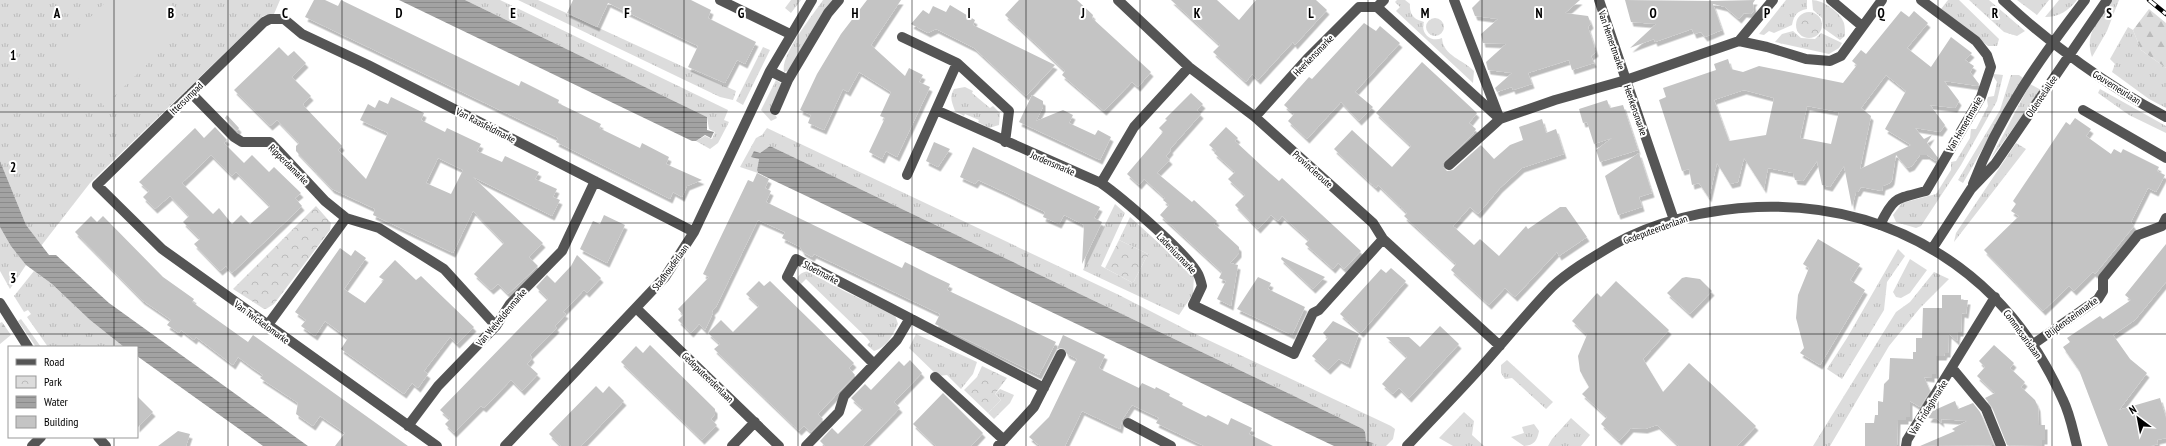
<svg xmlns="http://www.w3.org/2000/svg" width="2166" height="446" viewBox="0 0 2166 446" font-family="'PT Sans Narrow',sans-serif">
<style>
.grass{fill:url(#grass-tufts)}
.forest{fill:url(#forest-firs)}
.park{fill:url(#park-crowns)}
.pitch{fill:#dcdcdc}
.water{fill:url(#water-rules)}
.building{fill:#c4c4c4;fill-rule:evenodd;filter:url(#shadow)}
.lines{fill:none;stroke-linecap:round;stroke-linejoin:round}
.minor{stroke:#555;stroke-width:10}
.rail-casing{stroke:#000;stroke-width:4.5}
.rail{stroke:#fff;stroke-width:3;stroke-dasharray:9;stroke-linecap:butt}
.grid{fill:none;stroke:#000;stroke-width:1;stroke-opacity:0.55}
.labels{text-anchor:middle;stroke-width:4;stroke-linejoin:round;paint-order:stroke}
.street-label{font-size:10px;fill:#000;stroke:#fff}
.grid-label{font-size:13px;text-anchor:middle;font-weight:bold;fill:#000;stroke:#fff;stroke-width:4;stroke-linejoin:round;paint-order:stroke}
</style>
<defs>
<pattern id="grass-tufts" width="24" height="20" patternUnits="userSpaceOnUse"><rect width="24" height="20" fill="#dcdcdc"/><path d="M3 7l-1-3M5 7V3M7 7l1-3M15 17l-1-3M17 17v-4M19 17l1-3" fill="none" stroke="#bbb"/></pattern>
<pattern id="forest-firs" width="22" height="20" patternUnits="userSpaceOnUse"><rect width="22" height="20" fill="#dcdcdc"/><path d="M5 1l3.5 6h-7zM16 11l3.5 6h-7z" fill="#bbb"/></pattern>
<pattern id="park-crowns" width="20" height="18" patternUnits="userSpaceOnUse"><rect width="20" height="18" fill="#dcdcdc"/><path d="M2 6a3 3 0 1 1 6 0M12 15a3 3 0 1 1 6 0" fill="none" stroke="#bbb"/></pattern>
<pattern id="water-rules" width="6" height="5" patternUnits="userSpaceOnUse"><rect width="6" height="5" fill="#a3a3a3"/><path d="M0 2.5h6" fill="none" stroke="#8b8b8b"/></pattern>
<filter id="shadow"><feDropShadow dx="2.5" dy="4.5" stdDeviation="0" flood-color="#0004"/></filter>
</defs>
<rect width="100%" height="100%" fill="#fff"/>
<!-- grass -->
<path class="grass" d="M 0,0 L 280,0 L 274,14 L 263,16 L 90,183 L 41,246 L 26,225 L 0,161 Z
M 465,0 L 500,0 L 728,110 L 724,120 L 729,122 L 718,143 L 710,149 L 696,141 L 705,136 L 712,139 L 715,132 L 709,129 L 707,117 Z
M 518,0 L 538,0 L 736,91 L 733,100 L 720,97 Z
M 791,0 L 801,0 L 791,13 L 785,8 Z
M 823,0 L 833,0 L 788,71 L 784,72 C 780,55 813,15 823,0 Z
M 1397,0 L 1405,0 L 1410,4 C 1409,15 1415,20 1424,22 C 1420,33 1431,43 1442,38 C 1443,56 1464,60 1474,71 L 1473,83 L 1396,11 L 1400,7 L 1395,2 Z
M 1786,0 L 1807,0 L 1807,9 C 1797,11 1794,15 1792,25 L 1774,33 L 1769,31 L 1764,35 L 1759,34 Z
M 1812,0 C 1823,0 1840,12 1844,23 C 1845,27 1845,32 1845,36 L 1840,40 L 1823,28 L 1822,18 L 1813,10 Z
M 1948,0 L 1959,0 L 1999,39 L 1997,46 L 1988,46 L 1941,9 Z
M 1969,0 L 1989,0 L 2025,31 L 2017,36 L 2004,32 Z
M 2017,0 L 2049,0 L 2037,15 Z
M 2059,0 L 2077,0 C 2068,11 2059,17 2045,17 Z
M 2112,0 L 2119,0 L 2107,31 L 2092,57 C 2084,34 2099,19 2112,0 Z
M1426 27a9 9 0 1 1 18 0a9 9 0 1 1-18 0Z
M 2128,27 L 2133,30 L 2141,50 L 2166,68 L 2166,108 L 2149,99 L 2112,72 L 2115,64 L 2110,59 Z
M 1793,31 L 1801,38 L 1815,39 L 1821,33 L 1842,43 L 1839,48 L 1829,54 L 1775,42 L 1782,34 Z
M 763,47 L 770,50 L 743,105 L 736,101 Z
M 1994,74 L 2003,75 L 1997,101 L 1961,165 L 1921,226 L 1916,228 L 1896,222 L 1893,215 L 1902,203 L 1936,194 L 1951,170 L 1951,162 L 1956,161 L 1970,138 L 1971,129 L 1976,129 L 1988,106 L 1987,100 L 1988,97 L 1994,96 L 1997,82 L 1993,76 Z
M 2011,75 L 2019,75 L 2023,78 L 1963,183 L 1958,180 L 2000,110 Z
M 776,80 L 782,84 L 772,109 L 777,118 L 771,121 L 761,110 Z
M 2030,84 L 2041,90 L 1990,160 Z
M 965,87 L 973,91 L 972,93 L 990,108 L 993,106 L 1000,113 L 999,125 L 989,128 L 978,122 L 979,120 L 965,114 L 964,116 L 955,111 C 952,102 949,98 954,89 Z
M 2100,89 L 2166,126 L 2166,133 L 2129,115 L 2098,93 Z
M 767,128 L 1119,295 L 1189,331 L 1391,426 L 1395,429 L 1393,439 L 1386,446 L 1372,446 L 1373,443 L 1366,441 L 1363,429 L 770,146 L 760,153 L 753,154 L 752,156 L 759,159 L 757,170 L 758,173 L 740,167 L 756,138 L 762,135 Z
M 2016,143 L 2026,149 L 1954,242 L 1956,233 Z
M 1115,204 L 1125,213 L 1101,266 L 1133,283 L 1148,254 L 1119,240 L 1130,217 L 1194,275 L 1193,294 L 1179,315 L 1083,270 Z
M 0,227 L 26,265 L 10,289 L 0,271 Z
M 1898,249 L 1905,256 L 1887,282 L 1884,310 L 1842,379 L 1827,369 L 1847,338 Z
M 1910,259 L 1927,270 L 1910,293 L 1901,298 L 1896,297 L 1893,292 Z
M 34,271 L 52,284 L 90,320 L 124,347 L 48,347 L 27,317 L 31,314 L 28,310 L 24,312 L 14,296 Z
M 808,271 L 844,291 L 895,315 L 898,324 C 892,336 887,347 874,351 L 867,345 L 870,342 L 867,338 L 806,279 L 801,284 L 798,281 C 796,275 803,272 808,271 Z
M 1934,272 L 1949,279 L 1920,308 L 1889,346 L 1830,446 L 1813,446 L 1896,312 L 1910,302 Z
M 21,319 L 41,347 L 36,347 L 18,321 Z
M 916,334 L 977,362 L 973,374 L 961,389 L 947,375 L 938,376 L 909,348 Z
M 1507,360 L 1553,402 L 1546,409 L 1512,378 L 1505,379 L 1501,373 L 1501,365 Z
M 1000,389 L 1014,395 L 1010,403 L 994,419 L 988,413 L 1001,400 L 995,394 Z
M 1464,412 L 1474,421 L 1472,435 L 1484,446 L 1453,446 L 1439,438 Z
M 1571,418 L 1590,435 L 1581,446 L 1548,446 L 1552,439 Z
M 1534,424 L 1539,431 C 1537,441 1534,445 1524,446 L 1511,437 L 1524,433 L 1522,427 Z"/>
<!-- forest -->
<path class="forest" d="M 2149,9 L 2166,23 L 2166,68 L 2141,50 L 2133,30 Z
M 2,322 L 11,335 L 0,344 L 0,323 Z"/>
<!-- park -->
<path class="park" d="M1796 25a13 13 0 1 1 26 0a13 13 0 1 1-26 0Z
M 316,206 L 331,223 L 330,230 L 274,304 L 266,309 L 264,309 L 233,289 Z
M 1119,240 L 1148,254 L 1133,283 L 1105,268 Z
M 982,366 L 1007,378 L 995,394 L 1001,400 L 988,413 L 964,390 L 977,377 Z"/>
<!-- pitch -->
<path class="pitch" d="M 108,0 L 167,0 L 190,23 L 104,106 L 54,52 Z"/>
<!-- water -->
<path class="water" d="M 399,0 L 465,0 L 707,117 L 707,130 L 714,132 L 711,138 L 705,135 L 696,141 L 692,141 Z
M 770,146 L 1363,429 L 1365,432 L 1366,441 L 1373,443 L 1372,446 L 1334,446 L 758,173 L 757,170 L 759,159 L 751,157 L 754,151 L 760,153 Z
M 0,161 L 26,225 L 49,255 L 56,255 L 109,303 L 308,446 L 263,446 L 137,356 L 137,347 L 124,347 L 90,320 L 52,284 L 26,265 L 11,246 L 0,227 Z"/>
<!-- building -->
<path class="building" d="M 314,0 L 325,0 L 338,6 L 341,0 L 519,86 L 521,81 L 559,100 L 558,103 L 601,124 L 599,128 L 640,148 L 642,143 L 669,157 L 666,164 L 702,180 L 687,186 L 682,197 L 673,192 L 670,199 L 556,142 L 558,138 L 305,17 Z
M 573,0 L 691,0 L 711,10 L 708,18 L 756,42 L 745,64 L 737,60 L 725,83 L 688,67 L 698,46 L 608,3 L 597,27 L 567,13 Z
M 867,0 L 901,0 L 871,45 L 905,76 L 909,68 L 923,75 L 919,82 L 930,87 L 897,157 L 886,151 L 882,159 L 869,152 L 885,118 L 880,116 L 891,92 L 859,72 L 848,92 L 843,89 L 824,130 L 808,123 L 811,115 L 800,110 L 817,74 L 841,34 Z
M 1019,0 L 1077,0 L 1093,15 L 1092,18 L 1151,72 L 1138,87 L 1132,82 L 1104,111 L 1062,75 L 1065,71 L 1005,15 Z
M 1171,0 L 1217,0 L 1239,20 L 1256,0 L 1316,0 L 1327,10 L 1295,45 L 1293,42 L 1258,80 L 1252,74 L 1246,82 L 1213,52 L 1220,45 Z
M 1480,0 L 1580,0 L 1565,13 L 1588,16 L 1591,24 L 1588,27 L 1596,52 L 1591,56 L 1594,63 L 1572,70 L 1569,60 L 1528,73 L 1532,84 L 1513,90 L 1512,87 L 1497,92 L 1495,88 L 1512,73 L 1488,70 L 1486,62 L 1506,44 L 1483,43 L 1481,34 L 1498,19 L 1475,16 L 1472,8 Z
M 1625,0 L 1713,1 L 1755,0 L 1753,3 L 1754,10 L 1751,14 L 1744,13 L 1739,19 L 1725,7 L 1713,4 L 1722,30 L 1705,37 L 1701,32 L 1694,34 L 1692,29 L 1655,42 L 1654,39 L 1630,48 L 1656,24 L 1631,22 Z
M 950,5 L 975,20 L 973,25 L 1055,65 L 1026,96 L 974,48 L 936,29 L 928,33 L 911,24 L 923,10 L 929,14 L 933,6 L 946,12 Z
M 1901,11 L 1909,17 L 1914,11 L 1928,23 L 1907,48 L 1931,67 L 1951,37 L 1972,53 L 1965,60 L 1974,66 L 1970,72 L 1979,84 L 1978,86 L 1944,81 L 1959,101 L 1955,108 L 1930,105 L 1945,125 L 1940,132 L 1915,128 L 1924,139 L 1932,135 L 1927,143 L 1938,158 L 1936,161 L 1927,155 L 1920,155 L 1912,166 L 1907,168 L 1896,155 L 1892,180 L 1890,183 L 1883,186 L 1882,191 L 1861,187 L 1858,192 L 1856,192 L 1852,207 L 1844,166 L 1830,187 L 1822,185 L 1817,161 L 1803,181 L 1795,180 L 1793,173 L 1768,168 L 1764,189 L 1744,158 L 1738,182 L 1730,184 L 1717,163 L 1709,198 L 1699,183 L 1692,185 L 1689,169 L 1682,171 L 1659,100 L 1666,97 L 1663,88 L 1716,70 L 1714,64 L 1728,59 L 1731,69 L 1743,72 L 1759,66 L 1843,83 L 1857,65 L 1852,61 L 1861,50 L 1866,54 ZM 1886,75 L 1906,91 L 1885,129 L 1911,145 L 1860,169 L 1871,116 L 1861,108 ZM 1744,90 L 1774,98 L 1766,135 L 1729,141 L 1714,100 ZM 1807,106 L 1839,112 L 1831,144 L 1800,138 Z
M 1364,23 L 1376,31 L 1380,26 L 1400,43 L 1355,92 L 1373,107 L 1359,121 L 1341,102 L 1307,139 L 1288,121 L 1294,114 L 1284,105 L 1309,77 L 1312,79 Z
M 279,47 L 288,56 L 294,51 L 306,63 L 292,77 L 311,96 L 303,104 L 304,106 L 342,146 L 338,150 L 366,179 L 388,133 L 360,120 L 368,104 L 375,108 L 379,100 L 388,104 L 391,97 L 424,113 L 421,120 L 445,132 L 447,128 L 481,144 L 477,151 L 502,162 L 505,156 L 539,172 L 535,179 L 557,189 L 553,197 L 560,200 L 552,216 L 473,177 L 543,243 L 529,257 L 538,266 L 508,294 L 498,284 L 491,290 L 474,274 L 504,243 L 473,211 L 453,253 L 373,215 L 375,209 L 332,189 L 296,151 L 296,146 L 299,143 L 277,120 L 270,126 L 234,90 ZM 438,158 L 463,170 L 451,194 L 426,183 Z
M 1422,62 L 1477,113 L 1469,123 L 1476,129 L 1472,135 L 1443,163 L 1443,167 L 1447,171 L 1453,170 L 1481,145 L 1494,159 L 1510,145 L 1523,140 L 1519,127 L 1542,119 L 1546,133 L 1556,129 L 1564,154 L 1522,168 L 1500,188 L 1478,214 L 1470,207 L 1453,226 L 1474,245 L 1480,239 L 1499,256 L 1526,226 L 1528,229 L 1560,207 L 1566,207 L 1587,237 L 1559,256 L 1557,252 L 1515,297 L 1505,288 L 1489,305 L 1451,270 L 1456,264 L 1404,216 L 1407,213 L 1378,185 L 1376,188 L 1334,149 L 1352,130 L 1392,167 L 1411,146 L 1376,113 Z
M 1191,93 L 1203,104 L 1197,110 L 1201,114 L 1170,149 L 1171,150 L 1166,156 L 1170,160 L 1157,173 L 1192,202 L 1194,200 L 1217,221 L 1214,224 L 1239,247 L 1239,253 L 1230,263 L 1238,265 L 1231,306 L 1217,299 L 1226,281 L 1219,278 L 1222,272 L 1160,215 L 1169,205 L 1163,200 L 1165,198 L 1144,179 L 1139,185 L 1127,174 L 1163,132 L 1159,128 L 1167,120 L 1165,119 Z
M 1032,95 L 1043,101 L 1043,107 L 1036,121 L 1063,110 L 1073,115 L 1069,123 L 1095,135 L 1098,130 L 1111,137 L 1100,160 L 1019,122 Z
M 1607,100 L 1610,108 L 1623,105 L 1638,150 L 1600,162 L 1596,150 L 1612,138 L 1594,144 L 1587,122 L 1583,123 L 1579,109 Z
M 227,115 L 239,128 L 237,131 L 225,118 Z
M 2075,118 L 2091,129 L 2086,136 L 2111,154 L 2114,149 L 2121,153 L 2123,149 L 2159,167 L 2157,171 L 2165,175 L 2156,192 L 2148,188 L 2131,222 L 2134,226 L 2095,274 L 2093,272 L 2074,291 L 2069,286 L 2043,311 L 1984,250 L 2019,216 L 2011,211 L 2016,204 L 2013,201 L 2066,122 L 2070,125 Z
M 215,127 L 227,140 L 224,143 L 244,163 L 252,155 L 269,172 L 274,167 L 301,193 L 295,198 L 302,206 L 232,273 L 226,266 L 220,271 L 194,244 L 200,239 L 183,222 L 189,216 L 170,196 L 155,209 L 143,197 L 149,191 L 139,182 L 195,128 L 204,138 ZM 211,155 L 232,176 L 236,172 L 270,206 L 250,224 L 241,215 L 232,224 L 219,208 L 213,214 L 182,183 Z
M 1226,127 L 1238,138 L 1235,141 L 1263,167 L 1279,181 L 1282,178 L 1361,251 L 1344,269 L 1338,263 L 1333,269 L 1305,244 L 1309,240 L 1282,216 L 1278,221 L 1271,215 L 1258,229 L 1235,205 L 1245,195 L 1228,179 L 1235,172 L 1214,153 L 1216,151 L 1209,145 Z
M 934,142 L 950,149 L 938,167 L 926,161 Z
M 973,147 L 1100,207 L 1094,218 L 1102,222 L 1082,264 L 1084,225 L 1064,215 L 1059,224 L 1043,217 L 1045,212 L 1004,192 L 978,180 L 975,184 L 960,177 Z
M 1639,153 L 1652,193 L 1639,197 L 1642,207 L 1618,215 L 1605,176 Z
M 757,173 L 769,179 L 765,188 L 771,191 L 766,202 L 902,268 L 905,262 L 931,275 L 950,284 L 947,290 L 1056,342 L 1039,375 L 935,324 L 940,314 L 814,254 L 812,257 L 803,252 L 800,247 L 782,238 L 785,232 L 758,220 L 716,307 L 712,311 L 713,313 L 705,330 L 699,324 L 691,333 L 678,320 L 683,315 L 678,309 L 709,277 L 703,274 L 748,180 L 753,182 Z
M 604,215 L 625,225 L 607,263 L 580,249 L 593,221 L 600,224 Z
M 91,216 L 97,222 L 103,216 L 163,277 L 194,299 L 192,302 L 248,342 L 253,335 L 408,446 L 335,446 L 345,433 L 320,416 L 313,426 L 296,414 L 298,403 L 260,378 L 263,375 L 250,366 L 238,357 L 233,365 L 196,337 L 194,340 L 181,330 L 179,333 L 167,325 L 171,320 L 142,300 L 75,232 Z
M 1818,239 L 1860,264 L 1850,280 L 1865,290 L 1820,365 L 1800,353 L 1804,348 L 1796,318 L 1798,295 L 1809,268 L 1803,264 Z
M 2166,244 L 2166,282 L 2135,320 L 2113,335 L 2130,359 L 2147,373 L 2119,410 L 2160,398 L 2166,418 L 2166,438 L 2157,440 L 2158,444 L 2151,446 L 2108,446 L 2079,370 L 2063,347 L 2070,342 L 2067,338 L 2100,316 L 2103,319 L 2131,300 L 2125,295 Z
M 340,248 L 351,256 L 355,250 L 366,258 L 344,289 L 365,303 L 384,280 L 379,277 L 395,260 L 416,280 L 421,276 L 474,327 L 457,344 L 450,337 L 424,371 L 428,374 L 418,388 L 412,383 L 404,394 L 341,349 L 348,338 L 325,321 L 315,336 L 301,326 L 306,320 L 295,312 Z
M 577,255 L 601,278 L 587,293 L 584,290 L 563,312 L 566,314 L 555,326 L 557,328 L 530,355 L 532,358 L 527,364 L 538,374 L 522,391 L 511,380 L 484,408 L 481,406 L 454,433 L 445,424 L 450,419 L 440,410 L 548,299 L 536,287 L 547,275 L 555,283 L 571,266 Z
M 1282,257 L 1325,277 L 1313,289 L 1281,259 Z
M 1391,268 L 1406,281 L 1361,333 L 1340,314 L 1381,269 L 1386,273 Z
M 1258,277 L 1271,283 L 1268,289 L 1305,307 L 1292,335 L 1237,309 Z
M 1686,277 L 1700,279 L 1712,291 L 1690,314 L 1667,293 L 1682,278 Z
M 759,281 L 764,286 L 770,281 L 854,363 L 849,368 L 855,375 L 818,414 L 823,419 L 811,432 L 804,426 L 799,431 L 714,349 L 720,344 L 708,333 L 721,320 L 733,332 L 759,306 L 746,294 Z
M 1616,281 L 1669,330 L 1643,359 L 1663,392 L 1689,363 L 1756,426 L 1737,446 L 1679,446 L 1657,425 L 1645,429 L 1631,428 L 1619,441 L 1601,424 L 1607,417 L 1582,394 L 1589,387 L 1580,371 L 1578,356 L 1587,335 L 1572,321 L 1597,293 L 1601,297 Z
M 1942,295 L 1961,295 L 1961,300 L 1968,300 L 1966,314 L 1962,313 L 1961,332 L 1958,332 L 1957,341 L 1949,334 L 1948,353 L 1945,353 L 1944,356 L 1936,356 L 1936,374 L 1932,374 L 1932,378 L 1924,377 L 1930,391 L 1920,407 L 1910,401 L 1910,417 L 1906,417 L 1906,420 L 1898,420 L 1897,446 L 1865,446 L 1865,423 L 1874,423 L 1875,415 L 1878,415 L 1878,401 L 1883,402 L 1884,384 L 1889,379 L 1890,358 L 1913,359 L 1913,352 L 1916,352 L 1916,338 L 1922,338 L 1923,308 L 1942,308 Z
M 1333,321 L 1359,334 L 1348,364 L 1339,359 L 1328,370 L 1312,356 L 1328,338 L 1323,333 Z
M 1440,326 L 1459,344 L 1409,398 L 1399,388 L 1393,394 L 1382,384 L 1407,357 L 1386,337 L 1409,337 L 1420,347 Z
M 1063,335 L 1105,355 L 1099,368 L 1104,371 L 1139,388 L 1142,383 L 1155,389 L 1156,387 L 1170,394 L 1169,396 L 1183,403 L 1182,405 L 1206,417 L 1208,415 L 1228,425 L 1231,418 L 1252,428 L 1249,434 L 1273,446 L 1204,446 L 1156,423 L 1159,418 L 1132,405 L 1122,420 L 1120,429 L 1082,411 L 1065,446 L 1040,446 L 1029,437 L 1049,417 L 1077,359 L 1067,354 L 1064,348 L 1057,349 Z
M 650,345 L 715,409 L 715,414 L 711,419 L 717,425 L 702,440 L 621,362 L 636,346 L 643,353 Z
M 1994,345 L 2014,363 L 2010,368 L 2025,382 L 2021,387 L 2035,400 L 2038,407 L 2039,425 L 2045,425 L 2045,440 L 2042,440 L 2042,446 L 2007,445 L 1992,407 L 1985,398 L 1995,393 L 1977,376 L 1985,367 L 1979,361 Z
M 910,360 L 922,373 L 894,402 L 900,408 L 863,446 L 825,446 L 820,441 L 832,428 L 838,434 L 863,409 L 851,398 L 865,384 L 871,390 L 899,361 L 904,366 Z
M 596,386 L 603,393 L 609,386 L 624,401 L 581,446 L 561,446 L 549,434 Z
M 943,393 L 983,433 L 971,446 L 936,446 L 913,424 Z
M 137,396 L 153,412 L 137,428 Z
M 1955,401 L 1958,409 L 1973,403 L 1980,412 L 1994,445 L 1920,446 L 1955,431 L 1952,429 L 1967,421 L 1941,419 L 1942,423 L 1937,419 L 1928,418 L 1936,406 L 1937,409 Z
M 178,431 L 190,434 L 186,446 L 158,446 Z"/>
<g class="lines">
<!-- minor -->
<path class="minor" d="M 720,0 L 790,34
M 1118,0 L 1189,67 L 1255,117 L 1373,223 L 1383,239 L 1500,346
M 1454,0 L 1499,117
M 1599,0 L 1626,80 L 1739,41 L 1767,47 L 1806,59 L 1830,61 L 1841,56 L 1882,0
M 1831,0 L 1862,26
M 2003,0 C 2050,44 2109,87 2166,117
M 1377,7 L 1384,0
M 902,37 L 957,63 L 1009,111 L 1005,142
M 1739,41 L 1773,0
M 1189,67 L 1134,127 L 1101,183 C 1120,196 1189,255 1198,274 C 1200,278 1201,282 1202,286 L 1193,305 L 1294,354 L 1313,313 L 1319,310 L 1383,239
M 770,71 L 788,80 L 828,13 L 839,0
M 191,93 L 234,137 L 242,142 L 270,142 L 325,201 L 346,218 L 379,228 L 444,269 L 496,326
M 775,110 L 788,80
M 936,110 L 1101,183
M 2083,110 L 2166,158
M 1255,117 L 1307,59 L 1359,7 L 1377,7 L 1500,119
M 1449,165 L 1500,119 L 1555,100 L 1626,80 L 1674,220
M 907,175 L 957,63
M 1973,184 C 1999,116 2041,57 2085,0
M 1880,225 C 1894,196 1896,199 1926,191 L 1981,97 L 1991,67 L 1987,55 L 1976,41 L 1921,0
M 1932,249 L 1971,189 L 1995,164 L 2107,0
M 0,303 L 28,347
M 637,309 L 779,446
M 267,326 L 346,218
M 2032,345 L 2098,299 L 2103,291 L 2103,278 L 2138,235 L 2162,226 L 2166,218
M 874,364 L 787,277 L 796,259 L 1044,388
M 1952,368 L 1986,409 L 2001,446
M 935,377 L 1004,440
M 1128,423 L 1171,446
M 408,426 L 438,386 L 496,326 L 510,304 L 562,251 L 595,181
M 98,437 L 106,446
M 32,446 L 41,437
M 437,446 L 162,249 L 97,185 L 264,22 L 270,19 L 284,19 L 302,34 L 368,65 L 694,232
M 505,446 L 665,277 L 694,232 L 770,71 L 812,0
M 732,446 L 755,422
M 806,446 L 839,412 L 844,396 L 897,340 L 910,318
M 998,446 L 1034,407 L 1061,354
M 1407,446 C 1432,419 1458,393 1482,366 C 1505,340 1528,312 1552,287 C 1569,271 1593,257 1613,245 C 1654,221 1710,209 1757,207 C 1894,202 2007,274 2063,400 C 2070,414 2073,431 2077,446
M 1906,446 L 1907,440 L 1995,297"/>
<!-- rail casing -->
<g class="rail-casing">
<path id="rail" d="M 2149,0 L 2166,14"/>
</g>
<!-- rail -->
<use href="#rail" class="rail"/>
</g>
<!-- grid -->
<path class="grid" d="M 114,0 L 114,347M 228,0 L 228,446M 342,0 L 342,446M 456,0 L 456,446M 570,0 L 570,446M 684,0 L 684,446M 798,0 L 798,446M 912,0 L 912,446M 1026,0 L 1026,446M 1140,0 L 1140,446M 1254,0 L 1254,446M 1368,0 L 1368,446M 1482,0 L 1482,446M 1596,0 L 1596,446M 1710,0 L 1710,446M 1824,0 L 1824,446M 1938,0 L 1938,446M 2052,0 L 2052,446M 0,112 L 2166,112M 0,223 L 2166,223M 0,334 L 2166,334M 114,437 L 114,446"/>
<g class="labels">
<!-- street labels -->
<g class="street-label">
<text transform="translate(1612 40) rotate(71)" y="4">Van Hemertmarke</text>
<text transform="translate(1313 55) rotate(-46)" y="4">Heerkensmarke</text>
<text transform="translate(2117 87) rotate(32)" y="4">Gouverneurlaan</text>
<text transform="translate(2041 96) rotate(-56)" y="4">Oldeneelallee</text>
<text transform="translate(186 98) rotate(-44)" y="4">Ittersumpad</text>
<text transform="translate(1636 110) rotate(71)" y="4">Heerkensmarke</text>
<text transform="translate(1964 124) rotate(-60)" y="4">Van Hemertmarke</text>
<text transform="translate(486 125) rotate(27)" y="4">Van Raasfeldmarke</text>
<text transform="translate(1053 163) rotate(23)" y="4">Jordensmarke</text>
<text transform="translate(289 164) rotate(45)" y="4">Ripperdamarke</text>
<text transform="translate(1313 169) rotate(42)" y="4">Provincieroute</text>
<text transform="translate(1655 229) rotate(-20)" y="4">Gedeputeerdenlaan</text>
<text transform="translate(1177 253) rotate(46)" y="4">Ladeniusmarke</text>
<text transform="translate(670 267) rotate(-54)" y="4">Stadhouderlaan</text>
<text transform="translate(821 272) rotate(28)" y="4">Sloetmarke</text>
<text transform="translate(501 317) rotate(-50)" y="4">Van Welveldenmarke</text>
<text transform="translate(2071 317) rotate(-36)" y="4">Blijdensteinmarke</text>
<text transform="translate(262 322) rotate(36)" y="4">Van Twickelomarke</text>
<text transform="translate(2023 334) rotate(54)" y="4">Commissarislaan</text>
<text transform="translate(708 377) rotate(44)" y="4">Gedeputeerdenlaan</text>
<text transform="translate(1928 407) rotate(-58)" y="4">Van Fridaghmarke</text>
</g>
</g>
<g class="grid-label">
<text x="57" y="18">A</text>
<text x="171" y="18">B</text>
<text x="285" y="18">C</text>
<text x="399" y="18">D</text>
<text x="513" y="18">E</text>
<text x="627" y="18">F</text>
<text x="741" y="18">G</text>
<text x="855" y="18">H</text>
<text x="969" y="18">I</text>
<text x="1083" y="18">J</text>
<text x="1197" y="18">K</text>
<text x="1311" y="18">L</text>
<text x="1425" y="18">M</text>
<text x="1539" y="18">N</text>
<text x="1653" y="18">O</text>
<text x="1767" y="18">P</text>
<text x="1881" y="18">Q</text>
<text x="1995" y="18">R</text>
<text x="2109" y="18">S</text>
<text x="13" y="60">1</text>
<text x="13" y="172">2</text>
<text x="13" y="283">3</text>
</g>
<!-- legend -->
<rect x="8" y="346" width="130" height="92" fill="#ffffff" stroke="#999999"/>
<rect x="16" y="359" width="20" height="6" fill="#555555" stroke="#999999"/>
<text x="44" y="366" font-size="12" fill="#000000">Road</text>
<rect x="16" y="376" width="20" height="12" fill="url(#park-crowns)" stroke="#999999"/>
<text x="44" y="386" font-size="12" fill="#000000">Park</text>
<rect x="16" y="396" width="20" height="12" fill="url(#water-rules)" stroke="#999999"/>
<text x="44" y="406" font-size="12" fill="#000000">Water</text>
<rect x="16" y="416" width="20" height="12" fill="#c4c4c4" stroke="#999999"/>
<text x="44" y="426" font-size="12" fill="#000000">Building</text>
<!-- north arrow -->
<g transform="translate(2138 418) rotate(328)" stroke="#ffffff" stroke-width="3" paint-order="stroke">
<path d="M0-3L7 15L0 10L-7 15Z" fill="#000000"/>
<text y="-6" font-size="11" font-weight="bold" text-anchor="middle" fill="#000000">N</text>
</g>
</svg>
